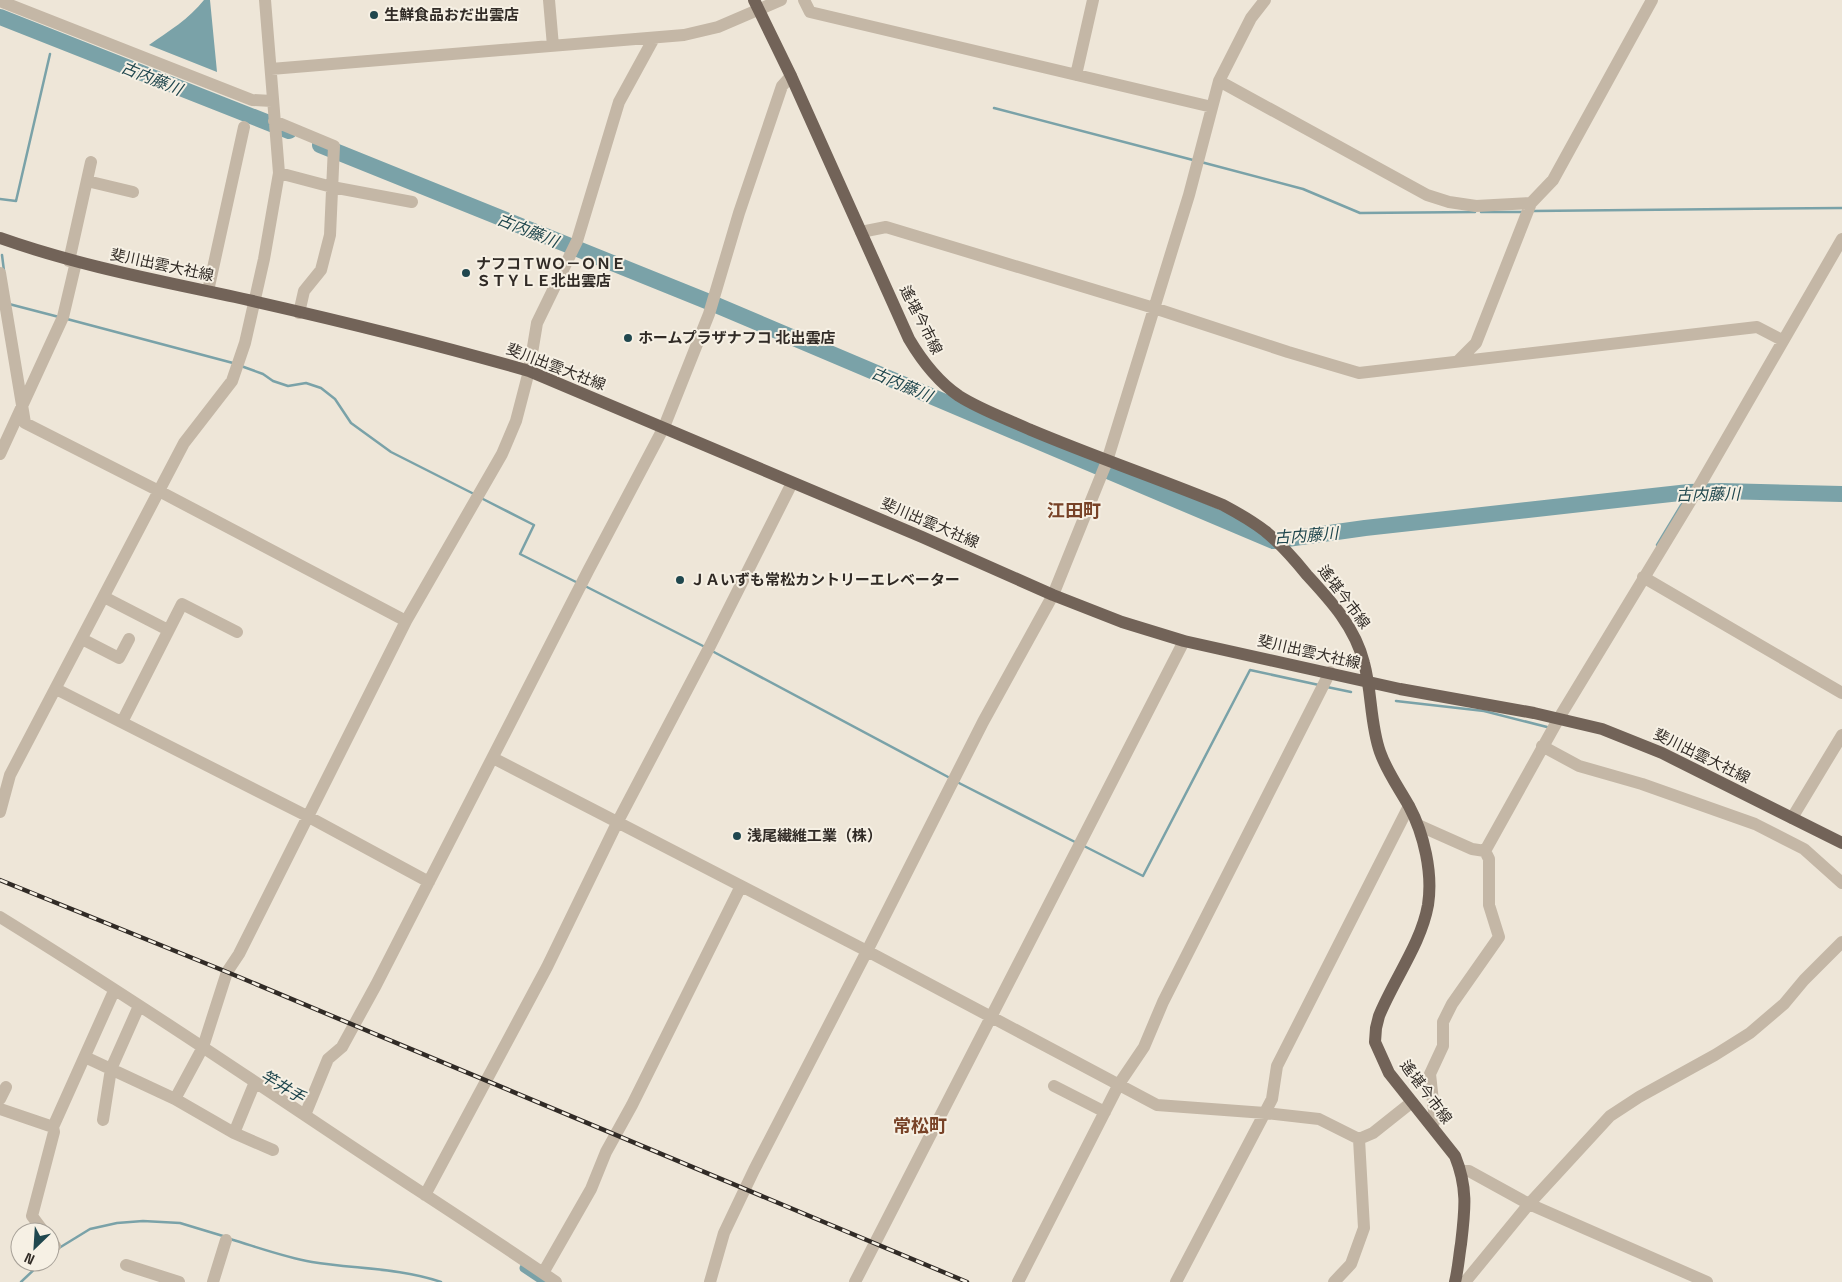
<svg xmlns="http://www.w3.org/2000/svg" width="1842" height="1282" viewBox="0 0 1842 1282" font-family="'Space Grotesk','Noto Sans JP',sans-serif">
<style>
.water{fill:#7aa2a8}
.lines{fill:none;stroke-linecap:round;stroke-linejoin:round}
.stream{stroke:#7aa2a8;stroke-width:2.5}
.canal{stroke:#7aa2a8;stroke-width:9}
.river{stroke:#7aa2a8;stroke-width:16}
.minor{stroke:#c4b7a6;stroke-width:12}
.major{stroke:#726358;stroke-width:12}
.rail-casing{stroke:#312b26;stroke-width:4.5}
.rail{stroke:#f6f0e4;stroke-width:2.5;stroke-dasharray:8;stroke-linecap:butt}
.poi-dot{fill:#20474e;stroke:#f6f0e4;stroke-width:2}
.labels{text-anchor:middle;stroke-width:4;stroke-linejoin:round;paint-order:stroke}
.poi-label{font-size:15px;font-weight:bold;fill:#312b26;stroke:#f6f0e4;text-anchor:start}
.street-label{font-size:15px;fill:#312b26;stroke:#f6f0e4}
.water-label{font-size:16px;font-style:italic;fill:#20474e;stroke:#f6f0e4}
.quarter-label{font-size:18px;font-weight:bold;fill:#784227;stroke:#f6f0e4}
</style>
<rect width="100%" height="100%" fill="#eee6d8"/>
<!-- water -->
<path class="water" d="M 204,0 L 210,0 L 217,72 L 149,45 C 169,31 189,19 204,0 Z"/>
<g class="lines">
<!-- stream -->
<path class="stream" d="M 994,108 L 1193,160
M 1201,162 L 1303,189 L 1360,213 L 1475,212
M 0,199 L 16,201 L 50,54
M 1533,211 L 1842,208
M 1481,212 L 1523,212
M 2,255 L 4,271
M 9,304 L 59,317
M 67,319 L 233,363
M 241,366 L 263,374 L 273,381 L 288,386 L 306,383 L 321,388 L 335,399 L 351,423 L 391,452 L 474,494
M 481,498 L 534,525 L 520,554 L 578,583
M 1657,545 L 1689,492
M 585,586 L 705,647
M 712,651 L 950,778
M 1327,687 L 1351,692
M 1396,701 L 1484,711 L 1547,727
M 957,782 L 1077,843
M 1084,846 L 1143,876 L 1250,670 L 1319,685
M 230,1239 C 257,1247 284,1257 312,1262 C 355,1269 400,1268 441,1282
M 59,1248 L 90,1229 L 117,1223 L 143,1221 L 180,1223 L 223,1236
M 21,1282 L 42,1262"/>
<!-- canal -->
<path class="canal" d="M 524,1268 L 545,1282"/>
<!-- river -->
<path class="river" d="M 0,17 L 289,131
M 320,145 L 709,302 L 1273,541 L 1365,528 L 1689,492 L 1721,491 L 1842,494"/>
<!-- minor -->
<path class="minor" d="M 549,0 L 553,46
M 804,0 L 810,12 L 1212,107
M 0,1 L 252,100 L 272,101
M 271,69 L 684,35 L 718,27 L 781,0
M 1076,75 L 1093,0
M 1219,81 L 1427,195 L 1449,202 L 1476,206 L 1531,203
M 274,121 L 334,146 L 330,235 L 321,270 L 304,291 L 299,313
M 279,173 L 332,187 L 412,202
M 87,181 L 133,192
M 861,232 L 886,227 L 1154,308 L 1288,352 L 1359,373 L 1757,327 L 1782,340
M 69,261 L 91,162
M 0,273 L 25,423 L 159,491 L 406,621
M 208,291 L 244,127
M 1458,361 L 1476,343 L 1531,203 L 1553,180 L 1652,0
M 0,454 L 63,317 L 76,262
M 1643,577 L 1842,693
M 104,597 L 168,630
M 82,639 L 119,658 L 129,639
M 56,689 L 307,816 L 429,882
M 122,722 L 182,604 L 237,632
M 1542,746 L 1579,766 L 1642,784 L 1755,824 L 1804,849 L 1842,883
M 493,758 L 867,951 L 1157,1105 L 1265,1113 L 1319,1119 L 1359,1139 L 1373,1133 L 1412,1102
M 0,812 L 10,775 L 184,443 L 232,381 L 245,343 L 264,259 L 279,173 L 265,0
M 1792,818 L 1842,735
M 1418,825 L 1472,849 L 1485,851
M 1485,851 L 1559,718 L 1693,497 L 1842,239
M 0,917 C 118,990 233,1067 348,1144 C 417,1190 488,1235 556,1282
M 85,1057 L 175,1099 L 234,1133 L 273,1150
M 1054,1086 L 1105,1112
M 0,1099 L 6,1087
M 175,1099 L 203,1047 L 227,972 L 239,954 L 406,621 L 502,454 L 516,421 L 529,371 L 537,323 L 577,241 L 619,102 L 654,38
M 0,1109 L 53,1127 L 114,991
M 305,1115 L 328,1059 L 342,1047 L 376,985 L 588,571 L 664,427 L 709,314 L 739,213 L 782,86 L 791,76
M 103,1120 L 111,1069 L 139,1006
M 1432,1126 L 1435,1120 L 1430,1074 L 1443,1046 L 1443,1022 L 1452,1004 L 1499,937 L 1489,905 L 1489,859 L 1485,851
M 234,1133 L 255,1082
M 1461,1171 L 1469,1171 L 1529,1204 L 1707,1282
M 425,1195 L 547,967 L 617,823 L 710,646 L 792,483
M 44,1232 L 32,1216 L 54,1132 L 53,1127
M 50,1240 L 55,1246
M 126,1265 L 179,1282
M 543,1273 L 591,1189 L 606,1152 L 632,1105 L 741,886
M 213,1282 L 226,1240
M 710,1282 L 724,1233 L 754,1170 L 867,951 L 983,722 L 1053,595 L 1107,461 L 1189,195 L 1219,81 L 1251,18 L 1265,0
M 855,1282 L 1184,641
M 1018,1282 L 1119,1084 L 1144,1047 L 1163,1002 L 1330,672
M 1176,1282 L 1272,1099 L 1277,1066 L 1409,806
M 1334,1282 L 1351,1264 L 1364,1228 L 1359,1139
M 1465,1282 L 1529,1204 L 1610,1116 L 1639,1097 L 1715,1055 L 1750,1033 L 1784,1004 L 1804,980 L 1842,942"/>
<!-- major -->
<path class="major" d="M 754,0 L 791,76 L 909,339 C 922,361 937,381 959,396 C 981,410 1007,419 1031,430 C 1095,457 1160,479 1223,505 C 1238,513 1252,521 1265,531 C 1281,544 1294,559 1307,575 C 1331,601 1355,627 1364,663 C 1372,692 1370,724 1380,752 C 1387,772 1399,788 1409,806 C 1424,834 1433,873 1428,905 C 1421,944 1394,979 1379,1016 L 1376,1028 L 1375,1042 L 1389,1073 L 1455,1156 C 1468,1188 1465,1210 1461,1244 C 1459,1256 1458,1270 1455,1282
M 0,238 C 76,265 156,280 235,297 C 333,319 432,343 529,371 L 922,537 L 1053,595 L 1122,622 L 1184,641 L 1400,689 L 1534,713 L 1602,729 L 1662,753 L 1842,843"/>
<!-- rail casing -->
<g class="rail-casing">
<path id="rail" d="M 0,880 L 227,972 L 967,1282"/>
</g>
<!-- rail -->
<use href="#rail" class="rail"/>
</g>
<!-- markers -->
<g class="poi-dot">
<circle cx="374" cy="15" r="5"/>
<circle cx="466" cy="273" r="5"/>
<circle cx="628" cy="338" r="5"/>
<circle cx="680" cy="580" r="5"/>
<circle cx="737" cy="836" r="5"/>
</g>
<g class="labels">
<!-- poi labels -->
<g class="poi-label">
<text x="384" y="20">生鮮食品おだ出雲店</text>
<text x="476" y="269">ナフコＴＷＯ－ＯＮＥ<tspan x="476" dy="17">ＳＴＹＬＥ北出雲店</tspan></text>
<text x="638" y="343">ホームプラザナフコ 北出雲店</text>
<text x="690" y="585">ＪＡいずも常松カントリーエレベーター</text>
<text x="747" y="841">浅尾繊維工業（株）</text>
</g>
<!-- street labels -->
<g class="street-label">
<text transform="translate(162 265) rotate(12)" y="5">斐川出雲大社線</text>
<text transform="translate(921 320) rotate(63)" y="5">遙堪今市線</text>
<text transform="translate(556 367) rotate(21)" y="5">斐川出雲大社線</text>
<text transform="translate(930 523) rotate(23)" y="5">斐川出雲大社線</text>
<text transform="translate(1344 597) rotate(53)" y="5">遙堪今市線</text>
<text transform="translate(1309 652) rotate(13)" y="5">斐川出雲大社線</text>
<text transform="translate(1702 756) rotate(26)" y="5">斐川出雲大社線</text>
<text transform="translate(1426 1092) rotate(53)" y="5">遙堪今市線</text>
</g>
<!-- water labels -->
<g class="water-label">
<text transform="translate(152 78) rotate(22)" y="6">古内藤川</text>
<text transform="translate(528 230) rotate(22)" y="6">古内藤川</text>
<text transform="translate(902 384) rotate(23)" y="6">古内藤川</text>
<text transform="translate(1708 494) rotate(-1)" y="6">古内藤川</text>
<text transform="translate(1306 535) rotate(-4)" y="6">古内藤川</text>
<text transform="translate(283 1086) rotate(31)" y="6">竿井手</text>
</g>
<!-- quarter labels -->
<g class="quarter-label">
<text x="1074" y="517">江田町</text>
<text x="920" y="1132">常松町</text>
</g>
</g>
<!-- north arrow -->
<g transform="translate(35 1247) rotate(205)"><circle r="24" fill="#f6f0e4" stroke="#a7a198"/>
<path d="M0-4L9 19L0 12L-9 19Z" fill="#20474e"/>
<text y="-8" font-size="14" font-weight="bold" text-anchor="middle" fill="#312b26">N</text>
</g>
</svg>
